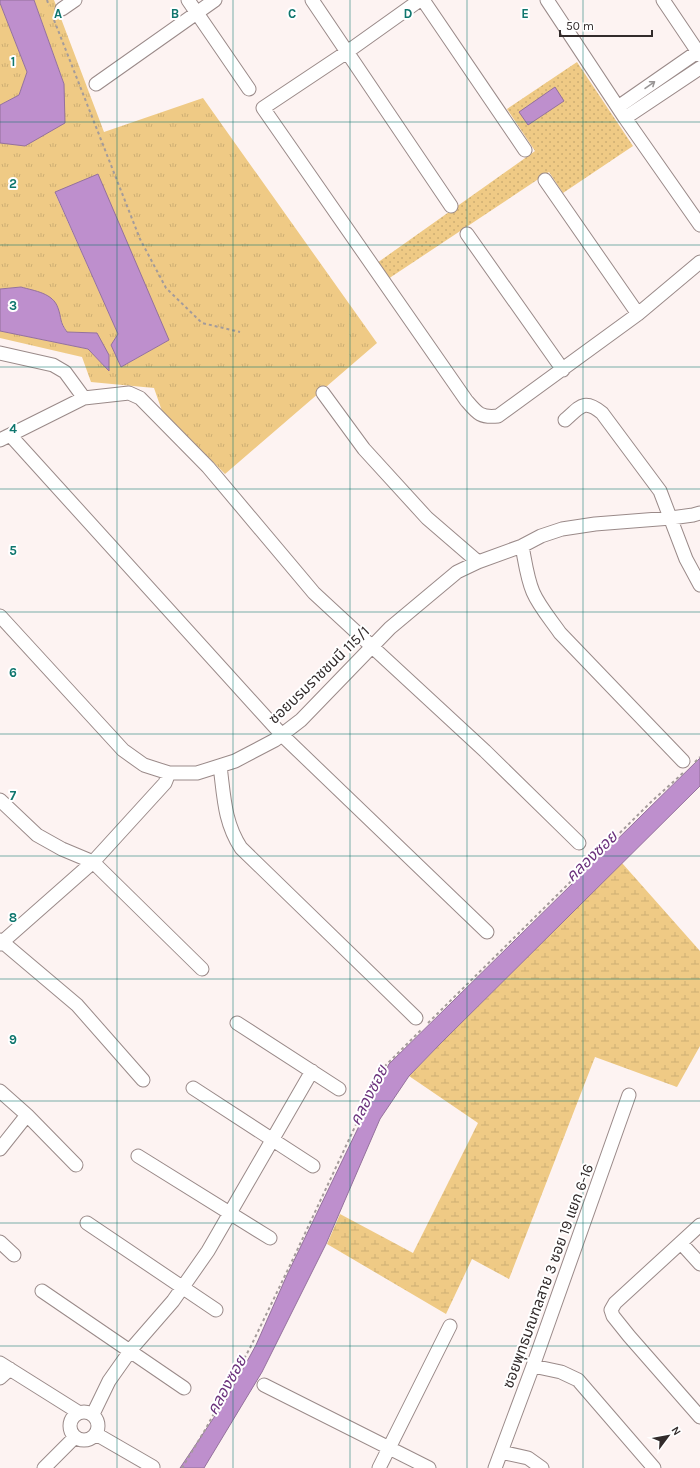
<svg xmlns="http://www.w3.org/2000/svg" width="700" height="1468" viewBox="0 0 700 1468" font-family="Karla,'Noto Sans Thai',sans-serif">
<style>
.grass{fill:url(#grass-tufts);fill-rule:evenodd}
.wetland{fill:url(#wetland-marsh)}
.park{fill:url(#park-dots)}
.water{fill:#be8fcd;stroke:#94719c}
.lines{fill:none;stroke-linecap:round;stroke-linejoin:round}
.minor-casing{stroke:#9a8a89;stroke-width:15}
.path{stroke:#a49b9a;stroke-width:2;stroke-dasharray:3 3;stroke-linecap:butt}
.minor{stroke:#fff;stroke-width:13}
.oneway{stroke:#989595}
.grid{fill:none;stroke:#0f766e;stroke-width:1;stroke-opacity:0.55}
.labels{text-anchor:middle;stroke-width:4;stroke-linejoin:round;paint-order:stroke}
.street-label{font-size:15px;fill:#322b2b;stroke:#fff}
.water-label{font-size:16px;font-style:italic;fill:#6b317c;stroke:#fff}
.grid-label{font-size:13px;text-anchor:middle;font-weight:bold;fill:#0f766e;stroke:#fff;stroke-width:4;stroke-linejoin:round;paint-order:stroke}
</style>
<defs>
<pattern id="grass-tufts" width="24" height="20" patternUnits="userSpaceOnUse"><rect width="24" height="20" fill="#efca85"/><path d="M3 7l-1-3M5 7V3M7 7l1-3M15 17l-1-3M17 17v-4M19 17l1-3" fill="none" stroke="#cdae73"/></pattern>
<pattern id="wetland-marsh" width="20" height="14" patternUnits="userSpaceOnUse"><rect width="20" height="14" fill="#efca85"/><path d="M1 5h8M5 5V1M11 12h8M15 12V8" fill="none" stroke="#cdae73"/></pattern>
<pattern id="park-dots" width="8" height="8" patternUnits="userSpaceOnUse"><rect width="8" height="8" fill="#efca85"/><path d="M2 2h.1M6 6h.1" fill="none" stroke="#cdae73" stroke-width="1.8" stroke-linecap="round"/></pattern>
</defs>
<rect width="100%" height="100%" fill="#fdf3f2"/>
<!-- grass -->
<path class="grass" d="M 34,0 L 54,0 L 104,132 L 203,98 L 377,343 L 225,474 L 162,411 L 154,388 L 91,382 L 82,357 L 0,338 L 0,331 L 88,349 L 108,370 L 97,333 L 67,332 L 61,322 L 58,307 L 21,287 L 0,289 L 0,143 L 64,84 ZM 55,193 L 169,340 L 121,367 L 111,345 L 118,334 Z
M 0,3 L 27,72 L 19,95 L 0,105 Z"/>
<!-- wetland -->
<path class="wetland" d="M 622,863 L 700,951 L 700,1046 L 677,1087 L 595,1057 L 509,1279 L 472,1259 L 446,1314 L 327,1244 L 340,1214 L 413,1253 L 478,1123 L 409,1076 L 441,1043 Z"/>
<!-- park -->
<path class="park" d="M 577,62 L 633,146 L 563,193 L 549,172 L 388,279 L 377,263 L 535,151 L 507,109 Z"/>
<!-- water -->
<path class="water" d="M 0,0 L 34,0 L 64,84 L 65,123 L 25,146 L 0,143 L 0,105 L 19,95 L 27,72 L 0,3 Z
M 555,87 L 564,101 L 528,125 L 519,112 Z
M 98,174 L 169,340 L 121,367 L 111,345 L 118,334 L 55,192 Z
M 21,287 C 35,291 53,293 58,308 C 62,319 59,321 67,332 L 97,333 L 109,355 L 109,371 L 88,349 L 0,331 L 0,289 Z
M 700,758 L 700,786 L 441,1043 L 409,1076 L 380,1119 L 326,1244 L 262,1372 L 204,1468 L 180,1468 L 227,1398 L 256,1345 L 287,1275 L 389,1064 Z"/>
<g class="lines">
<!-- minor casing -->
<g class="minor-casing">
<path id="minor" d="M 188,0 L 249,89
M 312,0 L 451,206
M 420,0 L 347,52 L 263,108 L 466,400 C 477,413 480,418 498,416 L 638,314 L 700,262
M 423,0 L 525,150
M 547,0 L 625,118 L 700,225
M 663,0 L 700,55
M 62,9 L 75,0
M 96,84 L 215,0
M 618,107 L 700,50
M 625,118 L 700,68
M 545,180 L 638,314
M 467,234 L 563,370
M 0,353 L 53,365 L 65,372 L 84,398
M 323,393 L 364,449 L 427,518 L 478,562
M 565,420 C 580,407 584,398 602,413 L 660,491 L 686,559 L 700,585
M 10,435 L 282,735 L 487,932
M 0,440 L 84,398 L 129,393 L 140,398 L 208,467 L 314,593 L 485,751 L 579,843
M 522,546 C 525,561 527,578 533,592 C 539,606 551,620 560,633 L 683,761
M 0,616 L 123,750 L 144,765 L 169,773 L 197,773 L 235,761 L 275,740 L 301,720 L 390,628 L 457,572 L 478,562 L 522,546 L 541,536 L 562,529 L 595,524 L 671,518 L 693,515 L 700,513
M 220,766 C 224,796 224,822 241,848 L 416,1018
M 0,800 L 37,835 L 62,849 L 93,862 L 202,969
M 0,940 L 77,1005 L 143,1080
M 0,944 L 93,862 L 165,783 L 169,773
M 237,1023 L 339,1089
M 193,1088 L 313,1166
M 0,1091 L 27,1115 L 76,1165
M 0,1149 L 27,1115
M 138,1156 L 270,1238
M 87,1223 L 216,1310
M 700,1225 L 615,1303 L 611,1310 L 613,1316 L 629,1336 L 700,1417
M 0,1242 L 14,1255
M 681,1243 L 700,1264
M 42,1291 L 184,1388
M 0,1363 L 78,1412
M 533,1366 L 561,1372 L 578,1380 L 654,1468
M 0,1378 L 10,1369
M 264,1385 L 429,1468
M70 1426a14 14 0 1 1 28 0a14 14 0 1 1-28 0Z
M 93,1414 L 109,1381 L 133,1347 L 173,1301 L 208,1251 L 312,1071
M 96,1434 L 153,1467
M 501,1452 L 528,1458 L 542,1468
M 44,1468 L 75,1437
M 379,1468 L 450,1326
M 495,1468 L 533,1366 L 629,1095"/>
</g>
<!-- path -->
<path class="path" d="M 47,0 L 49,6
M 54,20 L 140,239 L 166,288 L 202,323 L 240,332
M 695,762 L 700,757
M 428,1023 L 652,801 L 683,773
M 182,1468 L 205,1430 L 250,1348 L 293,1259 L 382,1069 L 422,1029"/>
<!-- minor -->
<use href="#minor" class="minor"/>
</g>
<!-- one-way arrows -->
<defs><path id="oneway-shaft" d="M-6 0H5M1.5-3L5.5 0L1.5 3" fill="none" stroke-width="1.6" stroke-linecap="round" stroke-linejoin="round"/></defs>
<use class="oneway" href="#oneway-shaft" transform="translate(650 85) rotate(-35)"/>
<!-- grid -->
<path class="grid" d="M 117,0 L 117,1468M 233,0 L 233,1468M 350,0 L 350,1468M 467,0 L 467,1468M 583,0 L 583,1468M 0,122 L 700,122M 0,245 L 700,245M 0,367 L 700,367M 0,489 L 700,489M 0,612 L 700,612M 0,734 L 700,734M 0,856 L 700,856M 0,979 L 700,979M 0,1101 L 700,1101M 0,1223 L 700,1223M 0,1346 L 700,1346"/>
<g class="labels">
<!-- street labels -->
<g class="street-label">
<text transform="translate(319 675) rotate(-44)" y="5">ซอยบรมราชชนนี 115/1</text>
<text transform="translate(548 1276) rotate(-70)" y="5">ซอยพุทธมณฑลสาย 3 ซอย 19 แยก 6-16</text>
</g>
<!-- water labels -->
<g class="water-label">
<text transform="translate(591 856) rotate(-44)" y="6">คลองซอย</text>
<text transform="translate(368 1095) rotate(-63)" y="6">คลองซอย</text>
<text transform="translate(226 1385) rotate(-61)" y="6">คลองซอย</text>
</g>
</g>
<g class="grid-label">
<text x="58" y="18">A</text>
<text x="175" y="18">B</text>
<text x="292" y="18">C</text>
<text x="408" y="18">D</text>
<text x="525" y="18">E</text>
<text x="13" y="66">1</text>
<text x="13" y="188">2</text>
<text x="13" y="310">3</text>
<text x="13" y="433">4</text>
<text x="13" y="555">5</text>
<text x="13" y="677">6</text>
<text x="13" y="800">7</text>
<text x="13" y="922">8</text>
<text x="13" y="1044">9</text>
</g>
<!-- north arrow -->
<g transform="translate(668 1436) rotate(58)" stroke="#ffffff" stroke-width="3" paint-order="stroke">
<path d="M0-3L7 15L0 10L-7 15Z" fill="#322b2b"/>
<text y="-6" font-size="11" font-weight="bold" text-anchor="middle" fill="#322b2b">N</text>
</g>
<!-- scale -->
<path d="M560 30v6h92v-6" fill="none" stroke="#322b2b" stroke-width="2"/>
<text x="566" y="30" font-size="12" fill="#322b2b" stroke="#ffffff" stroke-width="3" paint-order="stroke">50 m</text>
</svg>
